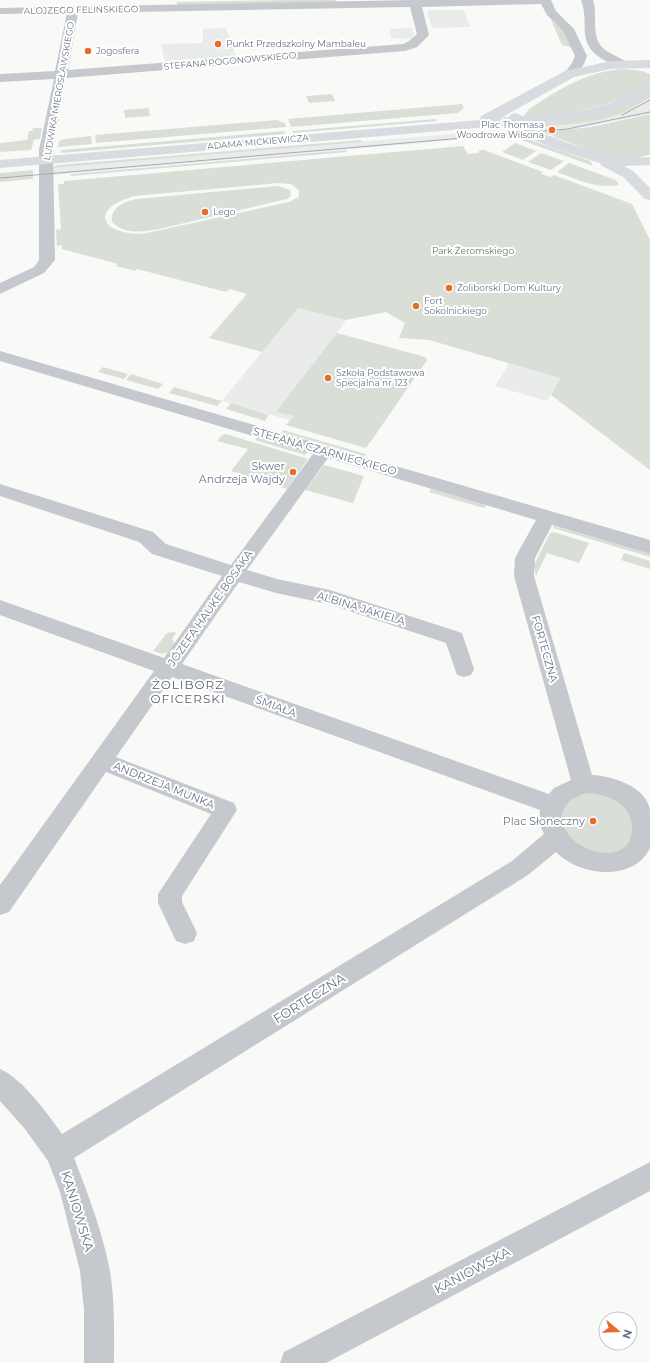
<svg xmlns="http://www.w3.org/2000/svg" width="650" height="1363" viewBox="0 0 650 1363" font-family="Montserrat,sans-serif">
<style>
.built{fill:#eaeceb}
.green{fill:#d9dfd6;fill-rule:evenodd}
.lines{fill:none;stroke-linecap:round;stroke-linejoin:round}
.minor{fill:#c5c9cd;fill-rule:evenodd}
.major{fill:#d8dbe0;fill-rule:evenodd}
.tram{stroke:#a6abb3;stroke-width:1}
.poi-dot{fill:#e86c29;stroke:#fff;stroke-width:1.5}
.labels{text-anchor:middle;stroke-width:4;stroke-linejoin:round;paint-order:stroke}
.far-street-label{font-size:9px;fill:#687689;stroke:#fff}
.far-poi-label{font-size:9px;fill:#687689;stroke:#fff;text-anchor:start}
.far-park-label{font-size:9px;fill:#657a63;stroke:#fff}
.street-label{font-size:11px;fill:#687689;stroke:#fff}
.poi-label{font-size:11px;fill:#687689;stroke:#fff;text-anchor:end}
.neighbourhood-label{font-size:12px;letter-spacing:1px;fill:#56616e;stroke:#fff}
.near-street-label{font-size:13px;fill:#687689;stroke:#fff}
</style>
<rect width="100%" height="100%" fill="#f9faf7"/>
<!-- built -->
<path class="built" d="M 429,10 L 464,10 L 470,27 L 432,28 L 427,12 Z
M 226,28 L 236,57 L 165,62 L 161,44 L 203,43 L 203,29 Z
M 412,28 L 414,34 L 411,39 L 391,38 L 390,29 Z
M 650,98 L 650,107 L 648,108 L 650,108 L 650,114 L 568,130 L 543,132 L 531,127 L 605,118 L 627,111 Z
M 499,130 L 514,135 L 51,175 L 51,168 Z
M 298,307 L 346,320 L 337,333 L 425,357 L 427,360 L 370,443 L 222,401 Z
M 509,363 L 560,378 L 547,401 L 495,386 Z"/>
<!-- green -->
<path class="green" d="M 287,0 L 336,0 L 336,2 L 177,5 L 177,2 Z
M 551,20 L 562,29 L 571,47 L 562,45 Z
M 624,69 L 642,71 L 650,74 L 650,82 C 607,111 574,113 524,116 L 529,109 C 560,89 587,71 624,69 Z
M 650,93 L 650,98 C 640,103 630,110 620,114 C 592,124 561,125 531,127 L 528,125 L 590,116 L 619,108 Z
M 332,94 L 335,101 L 309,103 L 306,96 Z
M 462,104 L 464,108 L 458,113 L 291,127 L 288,119 Z
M 149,108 L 150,116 L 125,118 L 124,110 Z
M 650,114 L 650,154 C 620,168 572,143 543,132 L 591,127 Z
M 436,119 L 437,121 L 293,133 L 292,131 Z
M 277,120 L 285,123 L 286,127 L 96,143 L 95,135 Z
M 33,128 L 42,128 L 40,139 L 34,140 L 31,150 L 0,152 L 0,143 L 27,140 L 29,131 L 32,131 Z
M 284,131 L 285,134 L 61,153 L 61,150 Z
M 516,135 L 590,161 L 593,166 L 510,136 L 482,138 Z
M 91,136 L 92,144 L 58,147 L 59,141 L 64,139 Z
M 361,140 L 362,142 L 51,168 L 58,165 Z
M 515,143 L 536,151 L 523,160 L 502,152 Z
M 463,146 L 468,154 L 478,153 L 480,150 L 484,150 L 543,172 L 541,174 L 551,177 L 554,175 L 632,204 L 650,240 L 650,470 L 551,395 L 560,378 L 429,340 L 399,338 L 405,323 L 386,312 L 346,320 L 298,308 L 262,352 L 209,338 L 247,294 L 230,289 L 226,292 L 137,269 L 135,271 L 116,266 L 118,264 L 62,249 L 62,245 L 57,246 L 56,230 L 61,229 L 58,184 L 64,184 L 64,181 ZM 278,183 L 291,184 L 299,190 L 299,197 L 289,202 L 142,234 C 99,234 90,208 135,196 Z
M 347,150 L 347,152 L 71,176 L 71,174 Z
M 541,153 L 564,161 L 551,170 L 528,162 Z
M 569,163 L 616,180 L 619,185 C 596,189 578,180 557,172 Z
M 33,170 L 33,179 L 0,182 L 0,173 Z
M 278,186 L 290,190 L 291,196 L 287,199 L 159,229 C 143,232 125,235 112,222 C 110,207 124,202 136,199 Z
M 337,333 L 425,357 L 427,360 L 366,448 L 286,425 L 294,416 L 276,412 Z
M 103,367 L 128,374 L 124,379 L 98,372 Z
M 131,374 L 163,384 L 158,389 L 126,380 Z
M 174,387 L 218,400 L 222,401 L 217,406 L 169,393 Z
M 231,403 L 269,415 L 265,421 L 226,409 Z
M 283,430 L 366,454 L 364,456 L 282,432 Z
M 226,434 L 308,459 L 287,489 L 231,471 L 248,449 L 217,441 L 222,435 Z
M 257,437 L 308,452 L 305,455 L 255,440 Z
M 324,465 L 364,476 L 353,503 L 305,490 Z
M 431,489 L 486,505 L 484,508 L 429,492 Z
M 554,526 L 650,554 L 650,557 L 553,528 Z
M 554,532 L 589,543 L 579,563 L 547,553 L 536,576 L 534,565 L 550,533 Z
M 624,553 L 650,561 L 650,569 L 621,560 Z
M 174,632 L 176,633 L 172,639 L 175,644 C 166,654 167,656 153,651 L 167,633 Z
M 586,790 L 614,794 L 639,823 L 626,851 L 602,857 L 567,841 L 559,810 L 564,800 Z"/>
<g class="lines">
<!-- minor -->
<path class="minor" d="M 412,0 L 551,0 L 556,11 L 574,29 L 587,56 L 584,64 L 574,77 L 566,77 L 564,74 L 572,63 L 575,56 L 563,31 L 547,15 L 541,4 L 422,7 L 429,35 L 417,47 L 405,51 L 66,78 L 53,150 L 55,260 L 44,273 L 0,294 L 0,283 L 34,267 L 39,260 L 39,150 L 54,79 L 0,82 L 0,74 L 55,71 L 67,13 L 0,14 L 0,8 ZM 410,7 L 417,34 L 409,41 L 403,44 L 68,70 L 78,13 Z
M 581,0 L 593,0 C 598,14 591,33 601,46 C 608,55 622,56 627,64 L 625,67 C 619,68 614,65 608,62 C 573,45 591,26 581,0 Z
M 0,351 L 650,540 L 650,554 L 552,525 L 535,558 L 534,576 L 592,775 C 612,776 646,786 650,810 C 650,822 650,836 650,848 C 633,883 579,876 556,852 L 528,875 L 74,1158 C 88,1193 103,1234 110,1271 C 115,1302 114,1333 114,1363 L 84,1363 L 84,1310 L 80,1271 L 60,1192 L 48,1161 L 25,1129 L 0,1101 L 0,1069 C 22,1078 48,1114 62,1134 L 512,861 L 544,834 L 539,823 L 540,810 L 172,677 L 116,757 L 234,803 L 237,810 L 182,896 L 182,902 L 197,933 L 194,941 L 185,944 L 176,941 L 158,903 L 158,894 L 211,814 L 106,772 L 9,912 L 0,915 L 0,885 L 154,671 L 0,615 L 0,600 L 164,658 L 222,576 L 152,554 L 139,542 L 0,496 L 0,484 L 153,532 L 166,544 L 231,565 L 313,454 L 0,361 ZM 328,458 L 536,520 L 515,558 L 514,576 L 571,780 L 554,788 L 549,794 L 182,664 L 239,582 L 276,593 L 328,604 L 446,643 L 457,675 L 464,677 L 471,675 L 474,669 L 462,633 L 330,590 L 277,579 L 247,570 ZM 585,793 C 608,794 633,803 632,830 C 631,837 630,842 625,847 C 600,867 542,831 569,802 C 573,798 580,796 585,793 Z
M 650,1162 L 650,1191 L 326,1363 L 280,1363 L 284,1352 Z"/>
<!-- major -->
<path class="major" d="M 650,60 L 650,68 L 611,69 L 574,77 L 501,118 L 509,117 L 511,114 L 516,113 L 522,116 C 551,114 581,113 608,104 C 622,99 637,86 650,83 L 650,93 C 613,118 568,120 525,124 C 532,131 544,134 553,137 C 585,150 615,160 650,157 L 650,165 L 624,166 L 633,171 L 650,188 L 650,200 L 645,199 L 623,177 L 602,166 L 600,163 C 584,158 518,139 512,125 L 0,168 L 0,160 L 480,120 L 481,116 L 565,71 L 611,61 Z"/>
<!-- tram -->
<path class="tram" d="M 622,115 L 650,100
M 0,178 L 567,129 L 650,112"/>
</g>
<!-- markers -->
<g class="poi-dot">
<circle cx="218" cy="44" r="4"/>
<circle cx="88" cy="51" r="4"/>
<circle cx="552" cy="130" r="4"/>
<circle cx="205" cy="212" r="4"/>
<circle cx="449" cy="288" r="4"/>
<circle cx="416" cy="306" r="4"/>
<circle cx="328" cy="378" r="4"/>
<circle cx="293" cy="472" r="4"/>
<circle cx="593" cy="821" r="4"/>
</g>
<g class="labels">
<!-- far-street labels -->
<g class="far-street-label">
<text transform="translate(81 10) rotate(-1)" y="3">ALOJZEGO FELIŃSKIEGO</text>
<text transform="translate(230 61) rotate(-5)" y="3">STEFANA POGONOWSKIEGO</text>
<text transform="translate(59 91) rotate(-80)" y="3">LUDWIKA MIEROSŁAWSKIEGO</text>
<text transform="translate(258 142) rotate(-5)" y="3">ADAMA MICKIEWICZA</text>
</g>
<!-- far-poi labels -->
<g class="far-poi-label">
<text x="226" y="47">Punkt Przedszkolny Mambaleu</text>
<text x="96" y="54">Jogosfera</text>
<text x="544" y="128" text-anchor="end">Plac Thomasa<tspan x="544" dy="10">Woodrowa Wilsona</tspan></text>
<text x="213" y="215">Lego</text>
<text x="457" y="291">Żoliborski Dom Kultury</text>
<text x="424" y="304">Fort<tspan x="424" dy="10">Sokolnickiego</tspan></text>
<text x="336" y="376">Szkoła Podstawowa<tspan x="336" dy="10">Specjalna nr 123</tspan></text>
</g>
<!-- far-park labels -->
<g class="far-park-label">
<text x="473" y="254">Park Żeromskiego</text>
</g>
<!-- street labels -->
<g class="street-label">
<text transform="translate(325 451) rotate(16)" y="4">STEFANA CZARNIECKIEGO</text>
<text transform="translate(210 608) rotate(-55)" y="4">JÓZEFA HAUKE-BOSAKA</text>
<text transform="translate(361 608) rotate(17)" y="4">ALBINA JAKIELA</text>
<text transform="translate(545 649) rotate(74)" y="4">FORTECZNA</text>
<text transform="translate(276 706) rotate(20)" y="4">ŚMIAŁA</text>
<text transform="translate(164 785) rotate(22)" y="4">ANDRZEJA MUNKA</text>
</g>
<!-- poi labels -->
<g class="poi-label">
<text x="285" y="470">Skwer<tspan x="285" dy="13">Andrzeja Wajdy</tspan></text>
<text x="585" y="825">Plac Słoneczny</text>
</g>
<!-- neighbourhood labels -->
<g class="neighbourhood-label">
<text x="188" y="689">ŻOLIBORZ<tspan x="188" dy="14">OFICERSKI</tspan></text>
</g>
<!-- near-street labels -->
<g class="near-street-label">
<text transform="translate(309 998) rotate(-32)" y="5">FORTECZNA</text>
<text transform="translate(78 1211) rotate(73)" y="5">KANIOWSKA</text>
<text transform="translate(472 1270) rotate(-28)" y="5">KANIOWSKA</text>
</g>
</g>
<!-- north arrow -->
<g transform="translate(618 1331) rotate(109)"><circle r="19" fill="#ffffff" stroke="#c3c8d0"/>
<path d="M0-3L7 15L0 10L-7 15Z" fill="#e86c29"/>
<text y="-6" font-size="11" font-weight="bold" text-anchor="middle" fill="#687689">N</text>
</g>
</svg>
